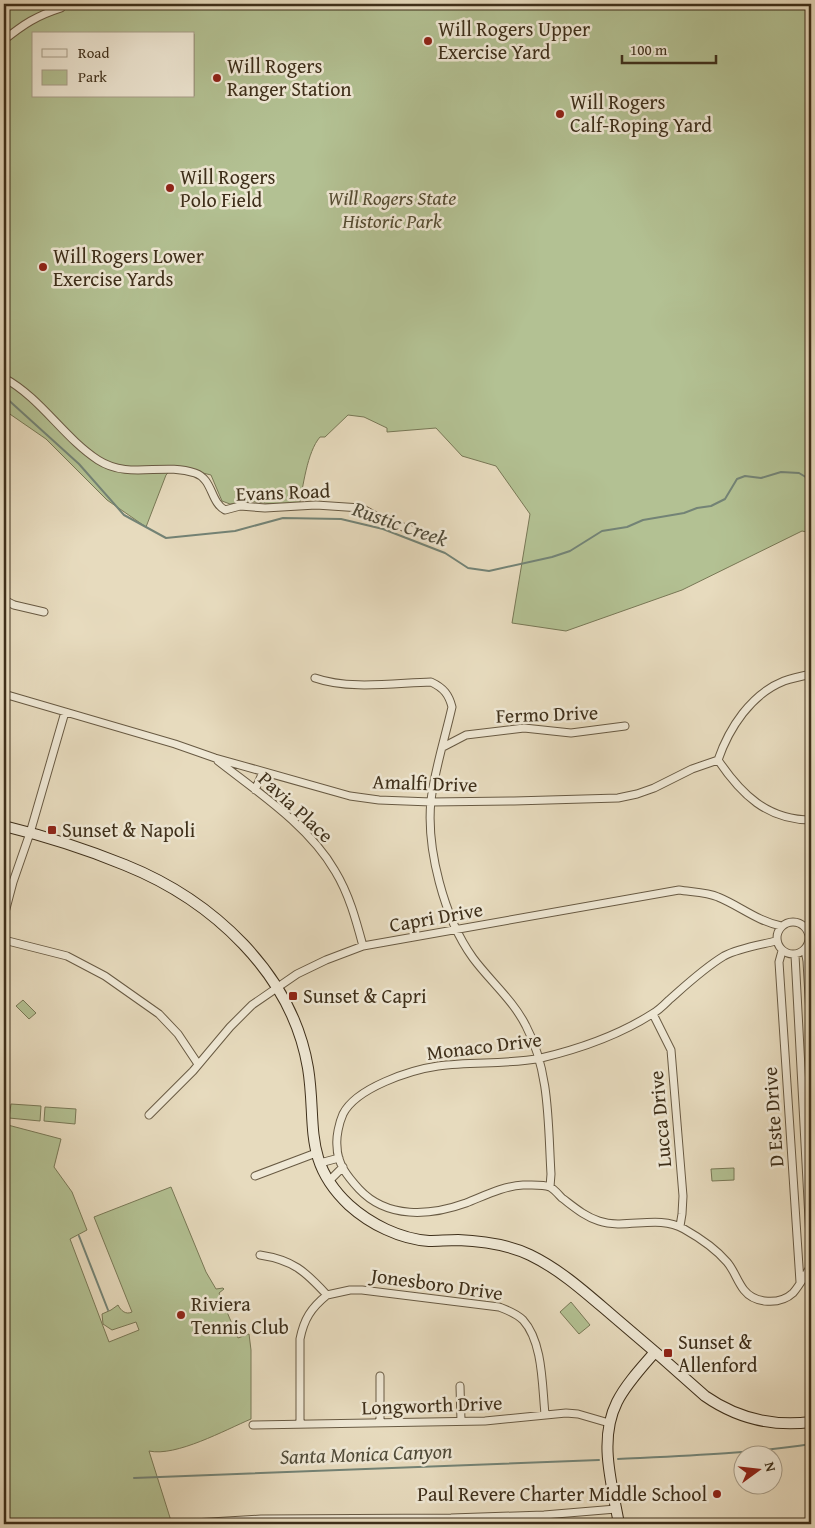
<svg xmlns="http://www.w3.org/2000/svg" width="815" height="1528" viewBox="0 0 815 1528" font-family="'Gentium Book Plus',serif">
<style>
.green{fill:#b3c193;stroke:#787856;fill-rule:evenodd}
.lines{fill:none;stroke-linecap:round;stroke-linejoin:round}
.stream{stroke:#738376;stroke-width:2}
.street-casing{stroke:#685a43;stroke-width:9}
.secondary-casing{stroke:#3e2f1a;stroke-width:12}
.street{stroke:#efe8d5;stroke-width:7}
.secondary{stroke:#efe8d5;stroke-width:10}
.poi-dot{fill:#8f2418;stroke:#efe8d5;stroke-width:2}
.labels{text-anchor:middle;stroke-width:5;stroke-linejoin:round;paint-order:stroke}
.poi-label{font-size:20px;fill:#3e2f1a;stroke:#efe8d5;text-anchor:start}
.park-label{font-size:20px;font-style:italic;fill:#554c32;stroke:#efe8d5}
.street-label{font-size:20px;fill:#3e2f1a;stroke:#efe8d5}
.water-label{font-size:21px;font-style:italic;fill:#504b39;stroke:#efe8d5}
</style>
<rect width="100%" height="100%" fill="#e7dbbe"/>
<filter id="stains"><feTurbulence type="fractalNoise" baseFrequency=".004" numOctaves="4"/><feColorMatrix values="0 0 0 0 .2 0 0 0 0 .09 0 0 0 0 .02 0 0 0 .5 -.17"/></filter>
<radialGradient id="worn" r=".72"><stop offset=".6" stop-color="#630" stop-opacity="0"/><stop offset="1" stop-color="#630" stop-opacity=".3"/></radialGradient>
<!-- green -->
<path class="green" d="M 4,4 L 811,4 L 811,533 L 802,531 L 682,590 L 566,631 L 512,623 L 530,514 L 496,466 L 462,456 L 436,428 L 387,432 L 387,428 L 364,417 L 348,415 L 325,437 L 320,437 C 307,452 303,487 299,507 L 247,501 L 230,504 L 222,501 L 211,475 L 183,468 L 174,467 L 166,475 L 146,527 L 107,500 L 46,439 L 4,410 L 4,39 L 6,35 L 6,27 L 4,24 ZM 34,34 L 194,34 L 194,96 L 34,96 Z
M 23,1000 L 36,1013 L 29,1019 L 16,1006 Z
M 11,1104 L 41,1106 L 40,1121 L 9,1118 Z
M 45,1107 L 76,1109 L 75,1124 L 44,1121 Z
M 4,1124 L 61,1139 L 54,1167 L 72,1192 L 87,1230 L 70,1239 L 109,1342 L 139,1330 L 136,1322 L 112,1330 L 103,1324 L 102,1314 L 111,1310 L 118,1305 C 121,1311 126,1315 132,1312 L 94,1217 L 171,1187 L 206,1272 L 216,1289 L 223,1288 L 224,1289 L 219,1293 L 238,1338 L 249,1334 L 251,1350 L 251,1419 C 225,1430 176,1457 149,1451 L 172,1524 L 4,1524 Z
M 734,1168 L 734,1180 L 712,1181 L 711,1169 Z
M 571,1302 L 590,1325 L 579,1334 L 560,1312 Z"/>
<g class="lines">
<!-- stream -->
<path class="stream" d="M 4,396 L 79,464 L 124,515 L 166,538 L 235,531 L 283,518 L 341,519 L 383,529 L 445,553 L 468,568 L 489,571 L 552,557 L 570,551 L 602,531 L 627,527 L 643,520 L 684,513 L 697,508 L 711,506 L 725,499 L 737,479 L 745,476 L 761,478 L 781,472 L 799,473 L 809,479 L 811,482
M 79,1236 L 108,1310
M 618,1459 C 682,1456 747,1454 811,1444
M 134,1478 L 599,1460"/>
<!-- street casing -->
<g class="street-casing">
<path id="street" d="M 4,40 C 24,24 36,16 61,8
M 4,378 C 41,398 63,437 98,460 C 129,480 163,462 195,473 C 213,479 210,502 225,510 L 240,506 L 265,508 L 316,505 L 361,508 L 385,521 L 430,536
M 4,600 L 14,605 L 44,612
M 315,678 C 349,690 395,683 431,682 C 444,688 449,695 452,707 C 445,738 435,768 431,800 C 426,848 444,918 473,958 C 490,981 513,1000 526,1026 C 550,1071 548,1125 551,1174 L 550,1187
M 4,694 L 175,744 L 215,758 L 350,796 L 379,800 L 431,802 L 514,801 L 618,798 L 637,794 L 654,788 L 692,769 L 718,760 C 729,728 751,694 784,681 C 793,678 802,676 811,674
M 443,747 L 466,735 L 524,728 L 571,733 L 625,726
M 718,760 C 741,794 767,820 811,820
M 218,761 C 259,793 309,826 335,871 C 349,894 356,920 363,946
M 255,790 L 263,772
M 4,916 L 13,882 L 30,833 L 65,712
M777 938a16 16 0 1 1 32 0a16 16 0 1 1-32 0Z
M 4,940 L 67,956 L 105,976 L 159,1014 L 178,1034 L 198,1064
M 776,941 C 760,945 739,948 724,956 C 704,968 686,985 669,1000 C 664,1005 658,1011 652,1014 C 619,1035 579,1049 541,1058 C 507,1065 472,1061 438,1066 C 410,1070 356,1088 343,1114 C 339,1123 336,1137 337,1146 C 337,1164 348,1177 359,1189 C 387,1219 430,1216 466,1203 C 484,1196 503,1186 523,1185 C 530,1185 543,1184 550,1187 C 554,1189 559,1195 562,1198 C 574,1207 584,1216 599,1221 C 626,1230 658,1214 684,1229 C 700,1238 715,1248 727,1262 C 734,1270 737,1281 744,1290 C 755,1304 780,1305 793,1293 C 800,1285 805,1275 811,1266
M 805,950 L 807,961 L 811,1032
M 782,951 L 779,962 L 800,1282
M 795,955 L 811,1257
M 653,1014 L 671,1050 L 683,1196 L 682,1214 L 680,1226
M 149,1115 L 193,1071 L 230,1027 L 252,1005 L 297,974 L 326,960 L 363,946 L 679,890 C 691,892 707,892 718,897 C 740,906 757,921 781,926
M 320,1163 L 339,1158
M 255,1176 L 316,1153
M 329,1181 L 343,1167
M 260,1255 C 293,1260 305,1271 327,1295 L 350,1290 L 362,1290 L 499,1307 C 507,1310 516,1313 523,1320 C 543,1342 542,1385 545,1414
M 460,1386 L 461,1421
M 380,1423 L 380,1376
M 300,1424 L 300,1339 C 304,1319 311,1308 327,1295
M 253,1425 L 485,1421 L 566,1413 L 578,1414 L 609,1423
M 177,1524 L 261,1519 L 451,1518 L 544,1515 L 616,1509"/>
</g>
<!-- secondary casing -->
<g class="secondary-casing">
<path id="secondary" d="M 4,826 C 45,836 86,849 125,865 C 212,900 292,973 308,1068 C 317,1123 302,1161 349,1205 C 370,1224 400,1239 429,1241 C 438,1241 448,1240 458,1240 C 483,1241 507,1244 530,1255 C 561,1270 586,1293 613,1316 C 644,1342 675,1369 705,1396 C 738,1419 772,1427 811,1422
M 619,1524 C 612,1484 598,1440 617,1402 C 626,1384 642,1367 655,1352"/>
</g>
<!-- street -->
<use href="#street" class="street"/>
<!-- secondary -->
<use href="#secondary" class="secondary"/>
</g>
<!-- markers -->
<g class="poi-dot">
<circle cx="428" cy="41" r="5"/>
<circle cx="217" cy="78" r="5"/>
<circle cx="560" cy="114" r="5"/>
<circle cx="170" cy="188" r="5"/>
<circle cx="43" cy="267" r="5"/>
<rect x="47" y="825" width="10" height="10" rx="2.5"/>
<rect x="288" y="991" width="10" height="10" rx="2.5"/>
<circle cx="181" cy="1315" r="5"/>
<rect x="663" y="1348" width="10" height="10" rx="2.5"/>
<circle cx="717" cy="1494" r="5"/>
</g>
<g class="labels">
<!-- poi labels -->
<g class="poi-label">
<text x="438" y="36">Will Rogers Upper<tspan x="438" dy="23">Exercise Yard</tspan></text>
<text x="227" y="73">Will Rogers<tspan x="227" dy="23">Ranger Station</tspan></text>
<text x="570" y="109">Will Rogers<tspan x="570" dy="23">Calf-Roping Yard</tspan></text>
<text x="180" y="184">Will Rogers<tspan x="180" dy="23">Polo Field</tspan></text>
<text x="53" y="263">Will Rogers Lower<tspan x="53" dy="23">Exercise Yards</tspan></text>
<text x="62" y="837">Sunset &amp; Napoli</text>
<text x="303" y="1003">Sunset &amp; Capri</text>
<text x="191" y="1311">Riviera<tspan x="191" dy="23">Tennis Club</tspan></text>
<text x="678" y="1349">Sunset &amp;<tspan x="678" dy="23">Allenford</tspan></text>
<text x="707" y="1501" text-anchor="end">Paul Revere Charter Middle School</text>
</g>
<!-- park labels -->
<g class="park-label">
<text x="392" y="205">Will Rogers State<tspan x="392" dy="23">Historic Park</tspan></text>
</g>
<!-- street labels -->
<g class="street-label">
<text transform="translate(283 492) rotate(-2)" y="7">Evans Road</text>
<text transform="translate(547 714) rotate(-2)" y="7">Fermo Drive</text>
<text transform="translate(425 783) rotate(2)" y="7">Amalfi Drive</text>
<text transform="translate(296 807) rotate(43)" y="7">Pavia Place</text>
<text transform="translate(436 917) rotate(-10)" y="7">Capri Drive</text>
<text transform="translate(484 1046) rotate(-7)" y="7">Monaco Drive</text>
<text transform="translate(773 1117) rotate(-94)" y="7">D Este Drive</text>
<text transform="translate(660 1119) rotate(-95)" y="7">Lucca Drive</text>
<text transform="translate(437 1284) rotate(8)" y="7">Jonesboro Drive</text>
<text transform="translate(432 1405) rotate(-2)" y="7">Longworth Drive</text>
</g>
<!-- water labels -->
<g class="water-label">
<text transform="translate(400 524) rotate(19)" y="7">Rustic Creek</text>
<text transform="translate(366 1454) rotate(-2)" y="7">Santa Monica Canyon</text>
</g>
</g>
<!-- margin -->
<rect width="815" height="1528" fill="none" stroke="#e7dbbe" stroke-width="20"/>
<rect x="5" y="5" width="805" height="1518" fill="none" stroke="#3e2f1a" stroke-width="2.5"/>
<rect x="10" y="10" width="795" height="1508" fill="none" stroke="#3e2f1a"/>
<!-- legend -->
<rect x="32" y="32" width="162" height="65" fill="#efe8d5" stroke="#a89e8a"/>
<rect x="42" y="49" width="25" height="8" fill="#efe8d5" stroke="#a89e8a"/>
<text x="78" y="58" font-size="15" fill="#3e2f1a">Road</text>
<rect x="42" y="70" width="25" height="15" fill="#b3c193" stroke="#a89e8a"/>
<text x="78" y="82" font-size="15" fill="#3e2f1a">Park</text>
<!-- north arrow -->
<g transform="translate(758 1470) rotate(75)"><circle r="24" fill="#efe8d5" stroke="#a89e8a"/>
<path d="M0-4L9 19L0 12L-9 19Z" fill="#8f2418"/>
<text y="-8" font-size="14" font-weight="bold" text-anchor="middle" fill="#3e2f1a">N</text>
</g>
<!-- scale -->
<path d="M622 55v8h94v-8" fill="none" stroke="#3e2f1a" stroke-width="2.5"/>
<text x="630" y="55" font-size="15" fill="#3e2f1a" stroke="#efe8d5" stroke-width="4" paint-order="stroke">100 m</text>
<rect width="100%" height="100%" filter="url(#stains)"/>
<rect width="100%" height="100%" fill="url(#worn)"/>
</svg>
